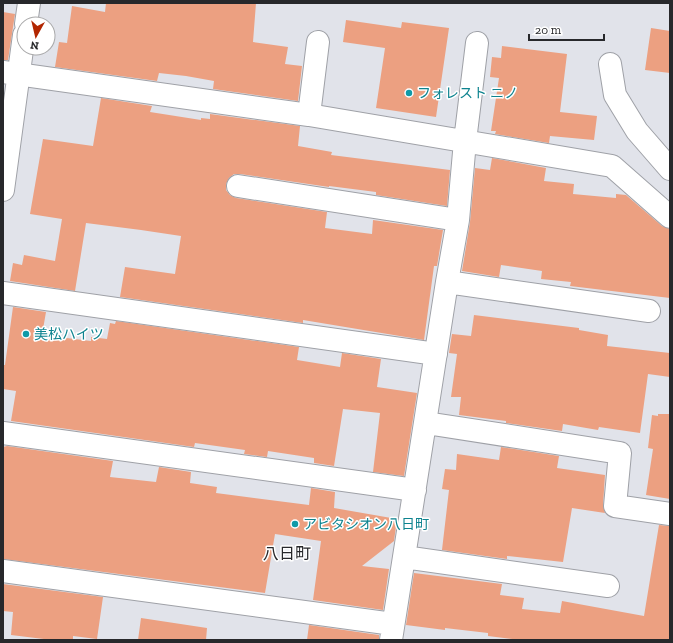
<svg xmlns="http://www.w3.org/2000/svg" width="673" height="643" viewBox="0 0 673 643" font-family="'Zilla Slab','Noto Sans JP',serif">
<style>
.building{fill:#eca081}
.lines{fill:none;stroke-linecap:round;stroke-linejoin:round}
.street-casing{stroke:#9fa1a7;stroke-width:24}
.street{stroke:#fff;stroke-width:22}
.culture-dot{fill:#0f9aa8;stroke:#fff;stroke-width:1.5}
.labels{text-anchor:middle;stroke-width:3;stroke-linejoin:round;paint-order:stroke}
.culture-label{font-size:14px;fill:#0d838f;stroke:#fff;text-anchor:start}
.quarter-label{font-size:16px;fill:#27282b;stroke:#fff}
</style>
<rect width="100%" height="100%" fill="#e1e3ea"/>
<!-- building -->
<path class="building" d="M 106,3 L 256,3 L 253,42 L 288,47 L 285,64 L 302,66 L 298,101 L 213,89 L 214,81 L 186,76 L 159,73 L 157,81 L 55,67 L 59,42 L 67,43 L 72,6 L 105,12 Z
M 3,12 L 15,14 L 8,60 L 3,60 Z
M 346,20 L 401,28 L 402,22 L 449,28 L 436,117 L 376,108 L 385,48 L 343,42 Z
M 651,28 L 670,31 L 670,73 L 645,70 Z
M 502,46 L 567,54 L 560,112 L 597,116 L 594,140 L 550,136 L 549,143 L 495,134 L 496,131 L 491,131 L 499,78 L 490,77 L 492,57 L 501,58 Z
M 101,98 L 152,106 L 150,112 L 201,120 L 201,118 L 210,119 L 210,114 L 300,126 L 298,146 L 332,152 L 331,155 L 450,170 L 447,206 L 376,195 L 376,192 L 329,186 L 329,187 L 240,174 L 234,174 L 229,178 L 226,184 L 226,190 L 230,195 L 236,198 L 327,212 L 325,228 L 372,234 L 373,220 L 443,230 L 437,266 L 434,266 L 424,340 L 303,320 L 303,323 L 120,297 L 125,267 L 175,274 L 181,236 L 141,230 L 86,223 L 75,291 L 10,281 L 13,263 L 22,265 L 24,255 L 55,261 L 62,219 L 30,214 L 43,139 L 93,146 Z
M 492,158 L 546,168 L 544,181 L 574,184 L 573,194 L 616,198 L 616,194 L 626,195 L 662,226 L 670,229 L 670,298 L 570,286 L 571,282 L 541,279 L 542,271 L 501,265 L 499,277 L 462,271 L 470,222 L 475,168 L 490,170 Z
M 13,307 L 46,312 L 42,335 L 91,341 L 91,337 L 107,339 L 110,323 L 115,324 L 116,321 L 299,347 L 297,360 L 340,367 L 342,353 L 381,359 L 377,387 L 417,393 L 404,476 L 373,472 L 380,413 L 343,409 L 334,466 L 314,463 L 314,458 L 268,451 L 267,457 L 244,454 L 245,450 L 195,443 L 194,447 L 11,421 L 16,391 L 3,389 L 3,365 L 5,365 Z
M 474,315 L 579,328 L 579,330 L 608,335 L 607,346 L 670,353 L 670,377 L 648,374 L 640,433 L 599,427 L 598,430 L 563,424 L 562,431 L 506,423 L 506,421 L 459,415 L 461,397 L 451,397 L 457,354 L 449,353 L 452,334 L 471,336 Z
M 658,414 L 670,414 L 670,499 L 646,495 L 653,449 L 648,448 L 652,415 L 658,416 Z
M 7,446 L 113,461 L 110,477 L 156,482 L 159,467 L 191,472 L 190,483 L 217,487 L 216,493 L 309,505 L 311,488 L 335,492 L 334,508 L 397,519 L 394,541 L 362,566 L 389,569 L 383,610 L 313,600 L 321,541 L 275,534 L 265,593 L 3,559 L 3,447 Z
M 501,447 L 559,456 L 557,468 L 605,475 L 603,505 L 605,513 L 572,508 L 563,562 L 507,556 L 507,559 L 442,550 L 449,490 L 442,489 L 445,469 L 456,470 L 457,454 L 499,460 Z
M 659,525 L 670,526 L 670,640 L 521,640 L 488,636 L 488,633 L 445,628 L 445,630 L 406,625 L 414,573 L 502,584 L 500,595 L 524,598 L 522,609 L 560,613 L 562,601 L 644,616 Z
M 3,584 L 103,597 L 97,639 L 73,636 L 73,640 L 52,640 L 11,635 L 13,612 L 3,611 Z
M 141,618 L 207,628 L 206,640 L 138,640 Z
M 309,625 L 379,635 L 379,640 L 307,640 Z"/>
<g class="lines">
<!-- street casing -->
<g class="street-casing">
<path id="street" d="M 26,24 L 29,3
M 610,64 L 615,95 L 637,131 L 670,169
M 3,72 L 309,115 L 612,166 L 670,217
M 309,115 L 318,42
M 238,186 L 458,220
M 3,190 L 24,35
M 447,282 L 649,311
M 3,293 L 436,354
M 426,423 L 620,453 L 615,506 L 670,514
M 3,433 L 415,490
M 404,557 L 608,586
M 3,571 L 393,624
M 391,640 L 447,282 L 458,220 L 465,141 L 477,43"/>
</g>
<!-- street -->
<use href="#street" class="street"/>
</g>
<!-- markers -->
<g class="culture-dot">
<circle cx="409" cy="93" r="4"/>
<circle cx="26" cy="334" r="4"/>
<circle cx="295" cy="524" r="4"/>
</g>
<g class="labels">
<!-- culture labels -->
<g class="culture-label">
<text x="417" y="98">フォレスト ニノ</text>
<text x="34" y="339">美松ハイツ</text>
<text x="303" y="529">アビタシオン八日町</text>
</g>
<!-- quarter labels -->
<g class="quarter-label">
<text x="287" y="559">八日町</text>
</g>
</g>
<!-- border -->
<rect width="673" height="643" fill="none" stroke="#27282b" stroke-width="8"/>
<!-- north arrow -->
<g transform="translate(36 36) rotate(188)"><circle r="19" fill="#ffffff" stroke="#a9a9aa"/>
<path d="M0-3L7 15L0 10L-7 15Z" fill="#b22601"/>
<text y="-6" font-size="11" font-weight="bold" text-anchor="middle" fill="#27282b">N</text>
</g>
<!-- scale -->
<path d="M529 34v6h75v-6" fill="none" stroke="#27282b" stroke-width="2"/>
<text x="535" y="34" font-size="12" fill="#27282b" stroke="#ffffff" stroke-width="3" paint-order="stroke">20 m</text>
</svg>
